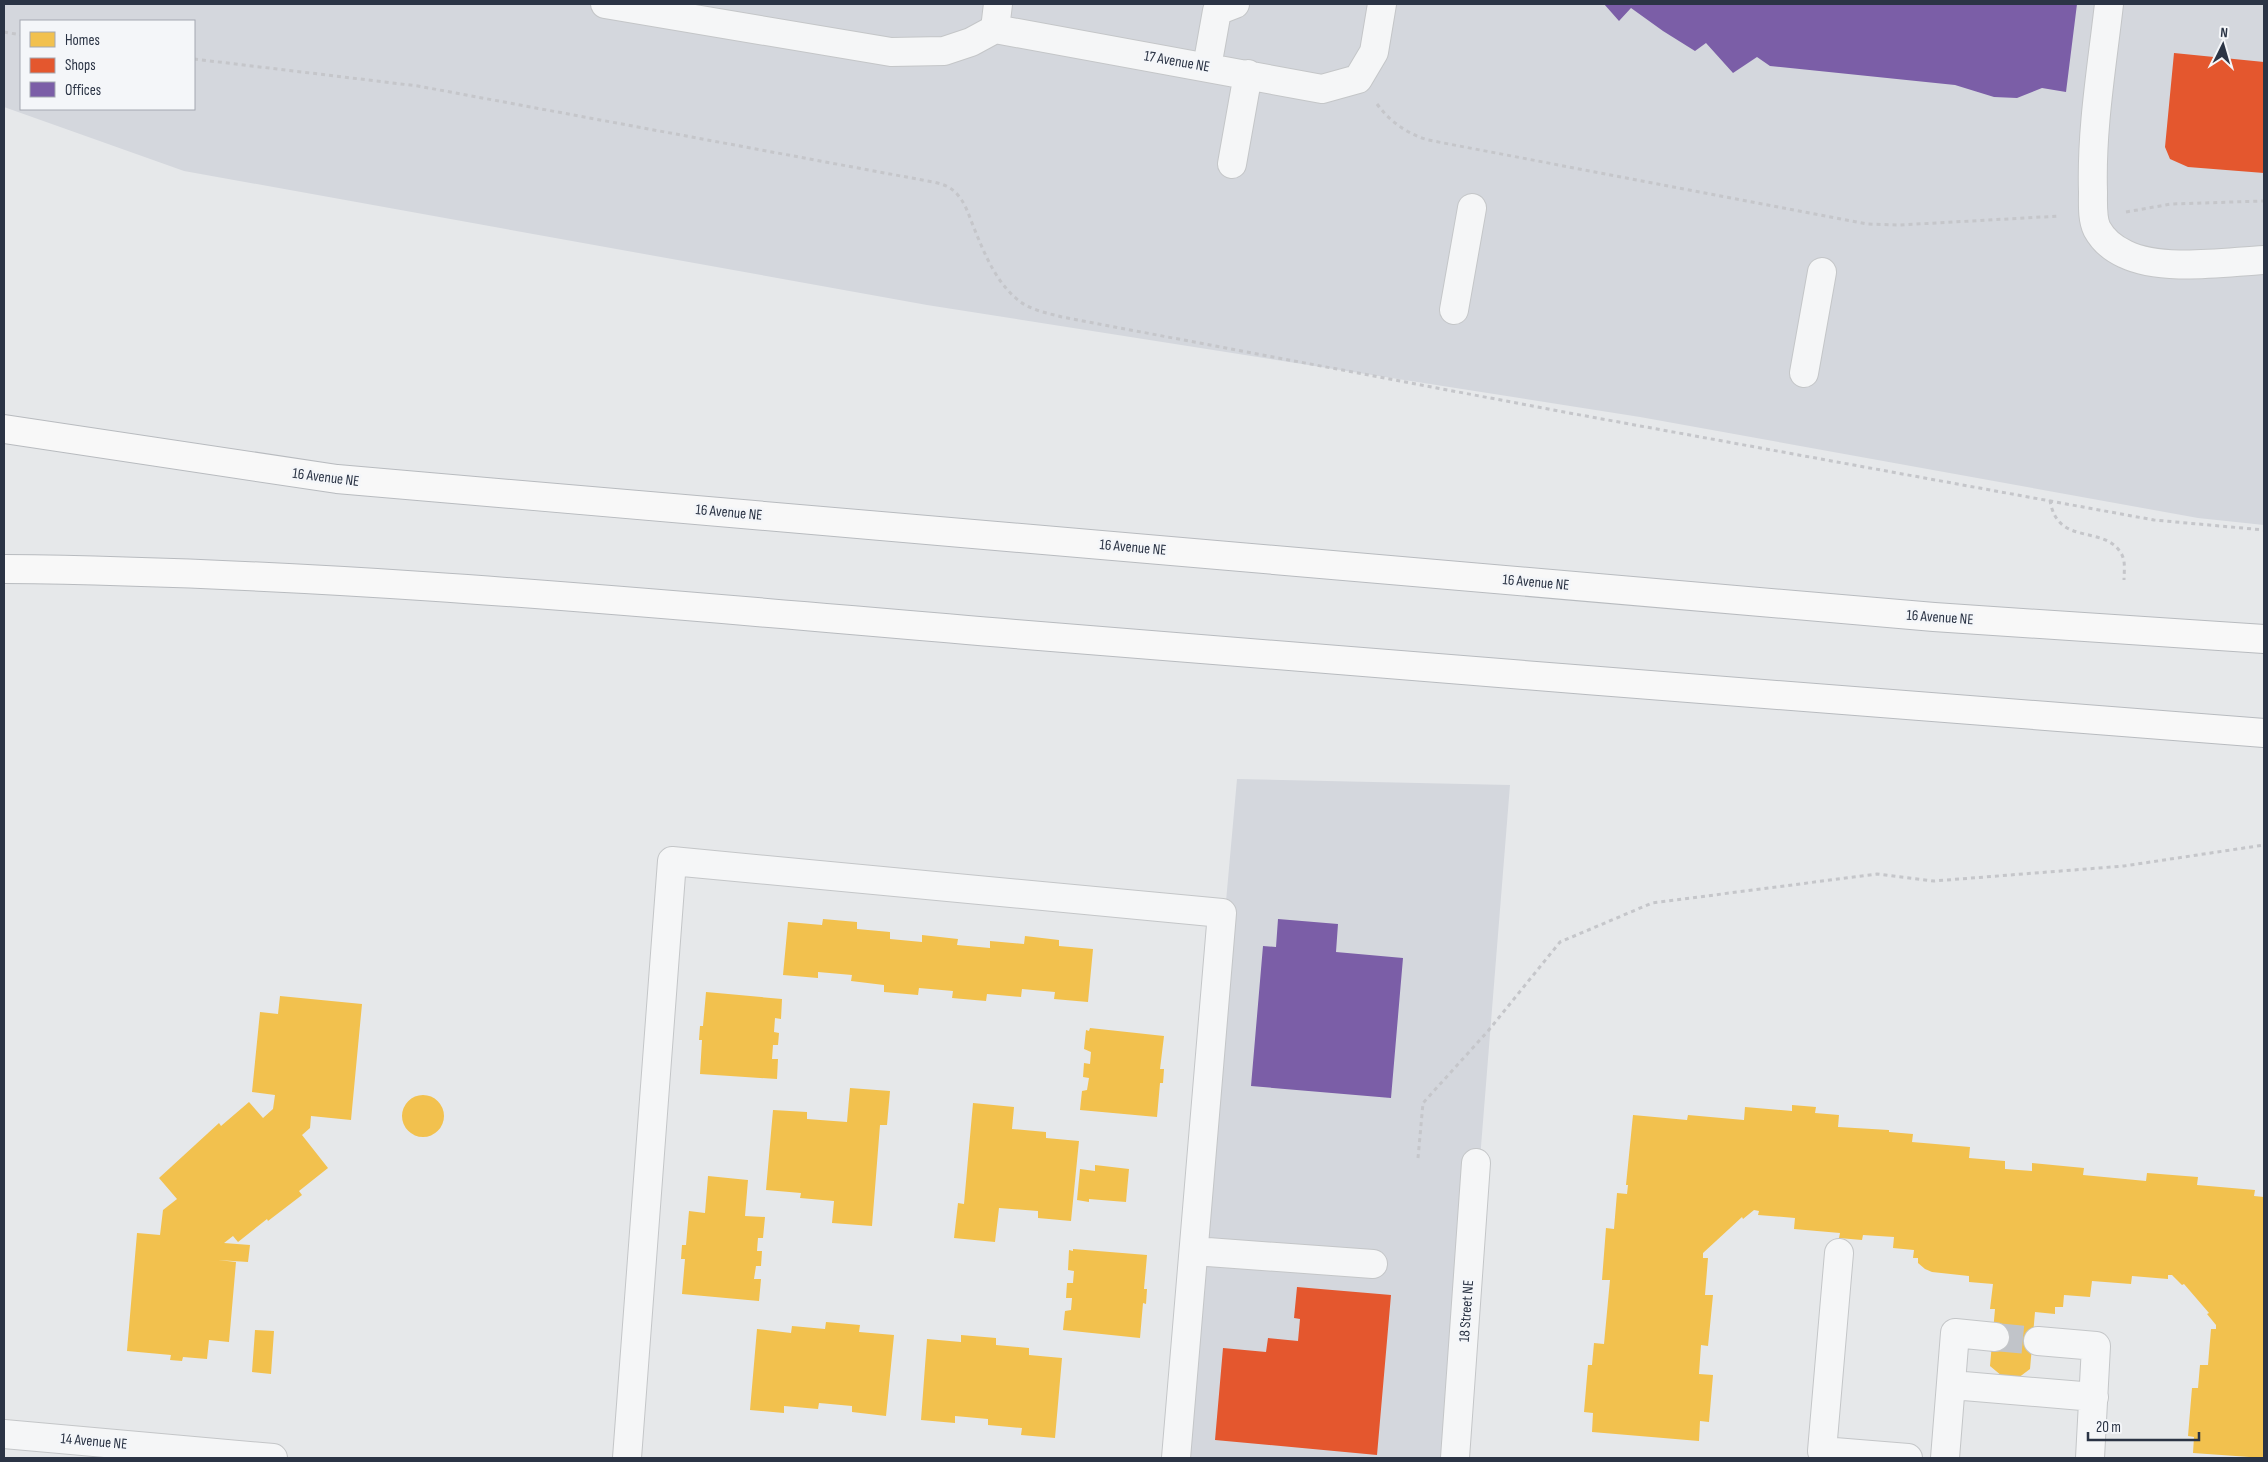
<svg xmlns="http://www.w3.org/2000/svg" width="2268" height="1462" viewBox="0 0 2268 1462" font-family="'Sofia Sans Condensed',sans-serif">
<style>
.built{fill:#d4d7dd;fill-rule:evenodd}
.homes{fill:#f2c14e}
.shops{fill:#e4572e}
.offices{fill:#7b5ea7}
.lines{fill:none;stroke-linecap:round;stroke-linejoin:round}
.minor-tunnel{stroke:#c1c4c9;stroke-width:28;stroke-dasharray:28 14;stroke-linecap:butt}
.minor-casing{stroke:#c4c6c8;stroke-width:30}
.highway-casing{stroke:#b8bbbf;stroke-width:30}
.path{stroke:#c5c6ca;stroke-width:3;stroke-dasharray:4 4;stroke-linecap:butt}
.minor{stroke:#f5f6f7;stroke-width:28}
.highway{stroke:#f8f8f8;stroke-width:28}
.labels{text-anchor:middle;stroke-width:5;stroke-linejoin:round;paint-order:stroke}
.street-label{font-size:15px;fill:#2b3445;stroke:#f4f6f9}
</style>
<rect width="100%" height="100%" fill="#e6e8ea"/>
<!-- built -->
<path class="built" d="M 4,4 L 2264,4 L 2264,525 L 2198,518 L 1640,417 L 927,305 L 184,171 L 4,107 ZM 21,21 L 194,21 L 194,109 L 21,109 Z
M 1237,779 L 1510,785 L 1456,1458 L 1176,1458 Z"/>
<!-- homes -->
<path class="homes" d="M 823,919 L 857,922 L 857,929 L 890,932 L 890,939 L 922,942 L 922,935 L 958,939 L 957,945 L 990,948 L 990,941 L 1024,944 L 1025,936 L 1059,940 L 1059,946 L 1093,949 L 1088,1002 L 1054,999 L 1055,992 L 1022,989 L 1021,997 L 987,994 L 986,1001 L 952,998 L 953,991 L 919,988 L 918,995 L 884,992 L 884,985 L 851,981 L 852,975 L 818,972 L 818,978 L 783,975 L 788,922 L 822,925 Z
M 706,992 L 782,999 L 781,1019 L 775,1018 L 774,1032 L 779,1033 L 778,1045 L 773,1045 L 772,1059 L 778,1059 L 777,1079 L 700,1074 L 702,1040 L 699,1040 L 700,1026 L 703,1026 Z
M 280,996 L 362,1004 L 351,1120 L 311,1116 L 310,1128 L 302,1135 L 328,1168 L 299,1191 L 302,1195 L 268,1221 L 267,1219 L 238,1242 L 233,1236 L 224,1243 L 250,1245 L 248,1262 L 218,1260 L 236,1262 L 229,1342 L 209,1340 L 207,1359 L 183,1357 L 182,1361 L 170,1360 L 171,1355 L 127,1351 L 137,1233 L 160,1235 L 163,1210 L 177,1199 L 159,1178 L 219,1123 L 221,1126 L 249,1102 L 263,1118 L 273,1109 L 275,1095 L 252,1092 L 260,1012 L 278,1014 Z
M 1090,1028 L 1164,1036 L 1160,1069 L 1164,1069 L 1163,1083 L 1160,1083 L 1157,1117 L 1080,1110 L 1082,1091 L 1087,1090 L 1089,1078 L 1083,1077 L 1084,1063 L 1090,1064 L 1091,1052 L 1084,1049 L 1086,1030 L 1089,1031 Z
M 850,1088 L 890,1091 L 887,1125 L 880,1125 L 872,1226 L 832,1223 L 834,1201 L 800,1198 L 801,1193 L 766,1190 L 773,1110 L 807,1112 L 807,1119 L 847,1122 Z
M402 1116a21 21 0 1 1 42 0a21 21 0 1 1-42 0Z
M 973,1103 L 1014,1107 L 1012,1129 L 1046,1132 L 1046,1138 L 1079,1141 L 1071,1221 L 1038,1218 L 1038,1211 L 999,1208 L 995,1242 L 954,1238 L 958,1203 L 964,1204 Z
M 1792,1105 L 1816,1107 L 1815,1113 L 1839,1115 L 1838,1127 L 1889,1130 L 1889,1132 L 1913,1134 L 1912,1142 L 1970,1147 L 1969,1158 L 2005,1161 L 2005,1169 L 2032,1171 L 2032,1163 L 2084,1168 L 2083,1175 L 2146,1181 L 2147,1173 L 2198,1177 L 2197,1185 L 2255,1190 L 2254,1196 L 2264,1197 L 2264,1458 L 2193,1453 L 2194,1437 L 2188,1436 L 2192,1388 L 2198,1388 L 2200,1365 L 2208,1365 L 2211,1329 L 2216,1329 L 2216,1325 L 2207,1314 L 2209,1313 L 2184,1284 L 2182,1285 L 2172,1275 L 2168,1275 L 2168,1279 L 2132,1276 L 2131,1284 L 2092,1281 L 2090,1297 L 2064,1295 L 2063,1307 L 2055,1307 L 2055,1314 L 2035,1312 L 2030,1369 L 2018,1378 L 2002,1376 L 1990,1366 L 1995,1309 L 1990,1309 L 1993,1284 L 1969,1282 L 1969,1276 L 1932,1272 L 1925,1269 L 1918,1263 L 1918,1258 L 1913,1258 L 1914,1250 L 1893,1248 L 1894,1237 L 1863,1235 L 1862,1240 L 1839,1238 L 1840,1233 L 1794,1229 L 1795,1218 L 1758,1215 L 1759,1211 L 1754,1210 L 1743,1219 L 1742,1217 L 1703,1253 L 1703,1258 L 1708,1258 L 1705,1295 L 1713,1295 L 1708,1346 L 1701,1345 L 1699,1374 L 1713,1375 L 1709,1422 L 1700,1421 L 1699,1441 L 1592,1432 L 1593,1413 L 1584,1412 L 1588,1365 L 1592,1365 L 1594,1343 L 1604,1344 L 1610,1280 L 1602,1280 L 1606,1228 L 1614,1229 L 1617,1193 L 1627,1194 L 1628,1185 L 1626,1185 L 1633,1115 L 1687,1120 L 1688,1115 L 1744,1120 L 1745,1107 L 1792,1111 Z
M 1095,1165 L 1129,1169 L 1126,1202 L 1089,1199 L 1089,1202 L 1077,1200 L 1080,1169 L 1095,1171 Z
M 708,1176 L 748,1180 L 745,1216 L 765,1217 L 763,1238 L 758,1238 L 757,1251 L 762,1251 L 761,1266 L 756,1266 L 754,1279 L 761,1279 L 759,1301 L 682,1294 L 685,1259 L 681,1259 L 682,1245 L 686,1245 L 689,1211 L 705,1213 Z
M 1073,1249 L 1147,1255 L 1144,1289 L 1147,1289 L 1146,1304 L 1143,1303 L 1140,1338 L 1063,1330 L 1065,1311 L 1071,1310 L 1072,1298 L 1066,1298 L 1067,1283 L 1073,1283 L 1074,1271 L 1068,1270 L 1069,1250 L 1073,1251 Z
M 826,1322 L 860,1325 L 859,1332 L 894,1335 L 886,1416 L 852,1412 L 852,1406 L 819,1403 L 818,1409 L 784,1406 L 784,1413 L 750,1410 L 757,1329 L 791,1333 L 792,1326 L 825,1329 Z
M 255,1330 L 274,1331 L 271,1374 L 252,1372 Z
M 961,1335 L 996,1338 L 996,1345 L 1029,1348 L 1029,1355 L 1062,1358 L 1055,1438 L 1021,1435 L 1022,1428 L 988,1425 L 988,1419 L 955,1416 L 955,1423 L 921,1420 L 927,1339 L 961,1342 Z"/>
<!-- shops -->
<path class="shops" d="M 2174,53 L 2264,62 L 2264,173 L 2188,167 L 2170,159 L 2165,147 Z
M 1297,1287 L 1391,1295 L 1377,1455 L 1215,1440 L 1223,1348 L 1266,1352 L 1268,1338 L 1298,1341 L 1300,1319 L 1294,1318 Z"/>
<!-- offices -->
<path class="offices" d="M 1604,4 L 2077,4 L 2066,92 L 2042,88 L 2017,98 L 1994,97 L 1955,85 L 1770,66 L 1757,57 L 1733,73 L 1706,43 L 1695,51 L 1663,31 L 1631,8 L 1619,21 Z
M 1278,919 L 1338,924 L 1336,952 L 1403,958 L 1391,1098 L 1251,1086 L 1263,946 L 1276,947 Z"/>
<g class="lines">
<!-- minor-tunnel -->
<path class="minor-tunnel" d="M 1995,1337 L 2038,1341"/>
<!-- minor casing -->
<g class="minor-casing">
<path id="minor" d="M 605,4 L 891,52 L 944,51 L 971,42 L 995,29
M 2109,4 C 2102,66 2091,129 2093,192 C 2093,204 2092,219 2097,229 C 2103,240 2114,249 2125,254 C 2162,272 2224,262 2264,260
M 995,29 L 1322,89 L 1358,79 L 1374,52 L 1382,4
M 995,29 L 998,4
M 1207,67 L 1217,11 L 1235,4
M 1232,164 L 1248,74
M 1454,310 L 1472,208
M 1804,373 L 1822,272
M 1194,1251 L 1373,1264
M 1839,1253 L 1822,1451 L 1908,1458
M 2038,1341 L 2096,1346 L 2090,1458
M 1952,1385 L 2094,1397
M 4,1434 L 273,1458
M 627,1458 L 672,861 L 1222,913 L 1176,1458
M 1455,1458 L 1476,1163
M 1945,1458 L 1955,1333 L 1995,1337"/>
</g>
<!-- highway casing -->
<g class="highway-casing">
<path id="highway" d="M 4,429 L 337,479 L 1934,617 L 2264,639
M 4,569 C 342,572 679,606 1015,634 C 1431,668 1848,701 2264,733"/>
</g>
<!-- path -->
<path class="path" d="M 4,32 L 21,35
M 194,59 L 418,86 L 933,182 C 942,184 950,186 957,194 C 966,204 969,216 974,228 C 985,255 996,282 1018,300 C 1030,310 1047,313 1062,317 L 1564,412 L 2154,520 L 2264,530
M 1377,104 C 1390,122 1408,134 1428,140 L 1867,224 L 1900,225 L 2060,216
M 2126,212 L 2171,204 L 2264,201
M 2050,500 C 2057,547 2103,524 2121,553 C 2126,561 2124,572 2124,580
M 1418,1158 L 1423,1103 L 1488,1031 L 1560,942 L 1652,903 L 1877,874 L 1934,881 L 2124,866 L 2264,845"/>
<!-- minor -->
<use href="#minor" class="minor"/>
<!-- highway -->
<use href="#highway" class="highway"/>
</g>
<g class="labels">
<!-- street labels -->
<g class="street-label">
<text transform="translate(1177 61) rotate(10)" y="5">17 Avenue NE</text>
<text transform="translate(326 477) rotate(7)" y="5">16 Avenue NE</text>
<text transform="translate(729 512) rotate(5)" y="5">16 Avenue NE</text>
<text transform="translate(1133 547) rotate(5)" y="5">16 Avenue NE</text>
<text transform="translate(1536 582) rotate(5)" y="5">16 Avenue NE</text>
<text transform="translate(1940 617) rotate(4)" y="5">16 Avenue NE</text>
<text transform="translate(1466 1311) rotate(-86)" y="5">18 Street NE</text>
<text transform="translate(94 1441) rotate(5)" y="5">14 Avenue NE</text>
</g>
</g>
<!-- border -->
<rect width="2268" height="1462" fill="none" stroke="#2b3445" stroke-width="10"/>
<!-- legend -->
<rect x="20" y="20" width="175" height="90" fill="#f4f6f9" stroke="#a4a8b1"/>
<rect x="30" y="32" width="25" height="15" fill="#f2c14e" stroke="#a4a8b1"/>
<text x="65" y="45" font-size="15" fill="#2b3445">Homes</text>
<rect x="30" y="58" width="25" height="15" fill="#e4572e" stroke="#a4a8b1"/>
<text x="65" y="70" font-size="15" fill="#2b3445">Shops</text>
<rect x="30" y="82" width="25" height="15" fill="#7b5ea7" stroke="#a4a8b1"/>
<text x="65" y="95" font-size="15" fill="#2b3445">Offices</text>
<!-- north arrow -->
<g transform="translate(2223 45) rotate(5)" stroke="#f4f6f9" stroke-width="4" paint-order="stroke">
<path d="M0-4L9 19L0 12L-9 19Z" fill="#2b3445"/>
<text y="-8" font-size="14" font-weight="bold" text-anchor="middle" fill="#2b3445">N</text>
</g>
<!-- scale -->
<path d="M2088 1432v8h111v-8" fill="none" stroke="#2b3445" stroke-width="2.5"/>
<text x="2096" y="1432" font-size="15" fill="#2b3445" stroke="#f4f6f9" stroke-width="4" paint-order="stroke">20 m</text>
</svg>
